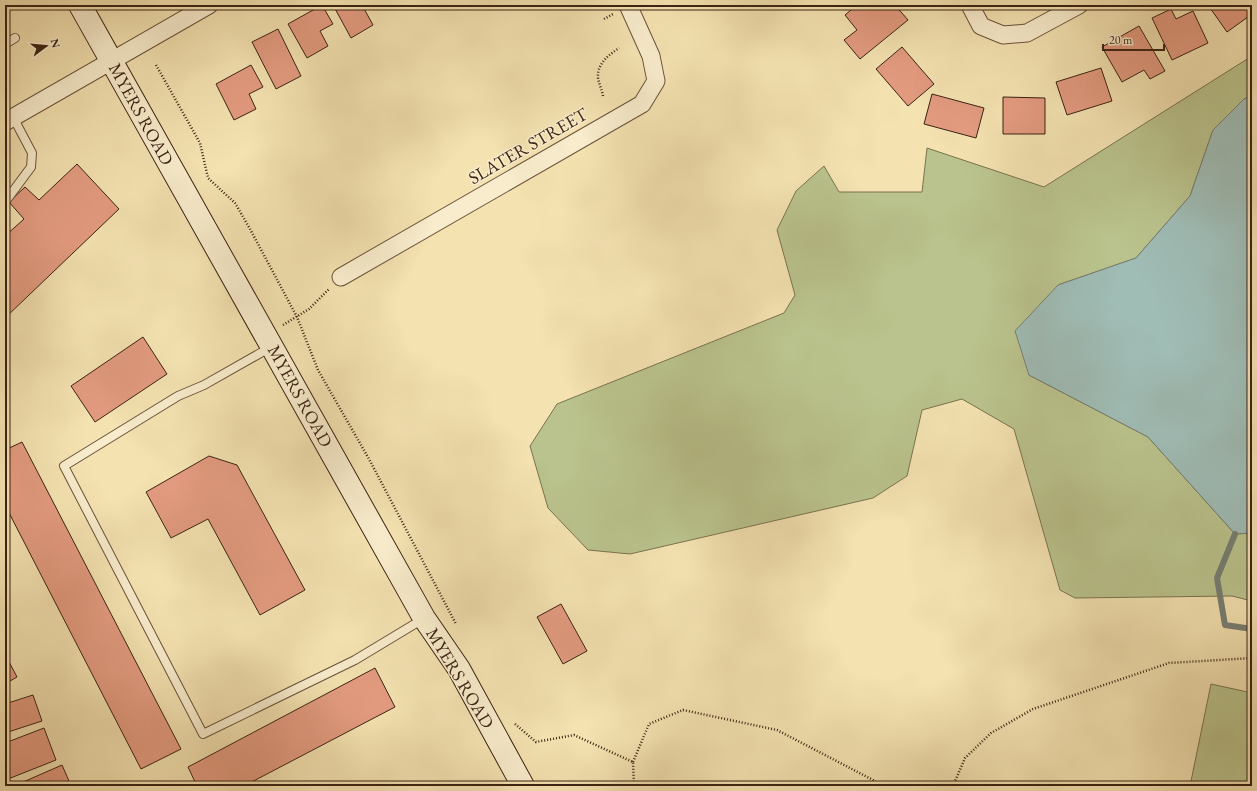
<svg xmlns="http://www.w3.org/2000/svg" width="1257" height="791" viewBox="0 0 1257 791" font-family="'EB Garamond',serif">
<style>
.green{fill:#bac38d;stroke:#7a7350}
.water{fill:#9fbcb5;stroke:#777f74}
.lines{fill:none;stroke-linecap:round;stroke-linejoin:round}
.stream{stroke:#777f74;stroke-width:6}
.building{fill:#e39b80;stroke:#3b2313}
.lane-casing{stroke:#69533a;stroke-width:10}
.street-casing{stroke:#69533a;stroke-width:19}
.secondary-casing{stroke:#3b2313;stroke-width:24}
.path{stroke:#3b2313;stroke-width:2.5;stroke-dasharray:1 2;stroke-linecap:butt}
.lane{stroke:#f8eccc;stroke-width:8}
.street{stroke:#f8eccc;stroke-width:17}
.secondary{stroke:#f8eccc;stroke-width:22}
.labels{text-anchor:middle;stroke-width:3;stroke-linejoin:round;paint-order:stroke}
.street-label{font-size:18px;fill:#3b2313;stroke:#f8eccc}
</style>
<rect width="100%" height="100%" fill="#f4e2b1"/>
<filter id="stains"><feTurbulence type="fractalNoise" baseFrequency=".005" numOctaves="4"/><feColorMatrix values="0 0 0 0 .2 0 0 0 0 .09 0 0 0 0 .02 0 0 0 .5 -.17"/></filter>
<radialGradient id="worn" r=".72"><stop offset=".6" stop-color="#630" stop-opacity="0"/><stop offset="1" stop-color="#630" stop-opacity=".3"/></radialGradient>
<!-- green -->
<path class="green" d="M 1252,56 L 1252,96 L 1244,99 L 1213,130 L 1190,196 L 1136,258 L 1058,285 L 1029,375 L 1148,437 L 1235,534 L 1252,533 L 1252,601 L 1232,596 L 1075,598 L 1060,590 L 1014,429 L 962,399 L 922,410 L 907,476 L 873,498 L 630,554 L 588,550 L 548,508 L 530,446 L 557,404 L 784,313 L 795,295 L 777,230 L 796,191 L 824,166 L 839,192 L 922,192 L 927,148 L 1044,187 Z
M 1211,684 L 1252,693 L 1252,786 L 1190,786 Z"/>
<!-- water -->
<path class="water" d="M 1252,96 L 1252,533 L 1235,534 L 1148,437 L 1029,375 L 1015,331 L 1058,285 L 1136,258 L 1190,196 L 1213,130 L 1244,99 Z"/>
<g class="lines">
<!-- stream -->
<path class="stream" d="M 1235,534 L 1217,578 L 1225,625 L 1252,629"/>
</g>
<!-- building -->
<path class="building" d="M 322,5 L 333,24 L 320,31 L 328,46 L 307,58 L 288,24 Z
M 333,5 L 362,5 L 373,25 L 351,38 Z
M 857,5 L 895,5 L 908,20 L 860,59 L 844,40 L 857,30 L 845,15 Z
M 1208,5 L 1252,5 L 1252,14 L 1227,32 Z
M 1171,9 L 1176,19 L 1193,11 L 1208,43 L 1172,60 L 1152,18 Z
M 1139,26 L 1165,71 L 1150,79 L 1144,70 L 1122,82 L 1102,47 Z
M 278,29 L 301,76 L 276,89 L 252,42 Z
M 902,47 L 934,84 L 908,106 L 876,69 Z
M 251,65 L 263,87 L 249,94 L 256,109 L 234,120 L 216,84 Z
M 1101,68 L 1112,101 L 1067,115 L 1056,82 Z
M 932,94 L 984,108 L 976,138 L 924,124 Z
M 1003,97 L 1045,98 L 1045,134 L 1003,134 Z
M 77,164 L 119,209 L 5,318 L 5,236 L 24,219 L 9,202 L 25,187 L 39,200 Z
M 143,337 L 167,374 L 95,422 L 71,386 Z
M 22,442 L 181,749 L 141,769 L 5,505 L 5,450 Z
M 209,456 L 237,465 L 305,590 L 260,615 L 208,519 L 171,538 L 146,492 Z
M 561,604 L 587,651 L 563,664 L 537,617 Z
M 5,654 L 17,677 L 5,684 Z
M 375,668 L 395,707 L 244,786 L 197,786 L 188,767 Z
M 33,695 L 42,721 L 5,733 L 5,704 Z
M 44,728 L 56,760 L 8,779 L 5,772 L 5,743 Z
M 62,765 L 69,781 L 59,786 L 14,786 Z"/>
<g class="lines">
<!-- lane casing -->
<g class="lane-casing">
<path id="lane" d="M 5,44 L 15,38
M 5,202 L 31,167 L 32,153 L 13,117
M 271,347 L 204,385 L 178,396 L 64,466 L 203,734 L 355,660 L 423,619"/>
</g>
<!-- street casing -->
<g class="street-casing">
<path id="street" d="M 970,5 L 981,26 L 1003,35 L 1027,33 L 1079,5
M 5,122 L 209,5
M 341,277 L 642,104 L 656,81 L 651,56 L 628,5"/>
</g>
<!-- secondary casing -->
<g class="secondary-casing">
<path id="secondary" d="M 80,5 L 424,618 L 459,669 L 523,786"/>
</g>
<!-- path -->
<path class="path" d="M 604,19 L 613,14
M 156,65 L 200,143 L 208,178 L 235,203 L 250,229 L 297,317 L 318,370 L 369,459 L 456,624
M 603,96 C 602,90 599,84 598,78 C 597,63 609,55 619,48
M 283,325 L 309,309 L 329,289
M 515,724 L 536,742 L 574,735 L 633,762 L 634,786
M 633,762 L 649,724 L 683,710 L 777,730 L 873,780 L 882,786
M 953,786 L 965,758 L 991,733 L 1033,709 L 1169,663 L 1252,658"/>
<!-- lane -->
<use href="#lane" class="lane"/>
<!-- street -->
<use href="#street" class="street"/>
<!-- secondary -->
<use href="#secondary" class="secondary"/>
</g>
<g class="labels">
<!-- street labels -->
<g class="street-label">
<text transform="translate(141 114) rotate(61)" y="6">MYERS ROAD</text>
<text transform="translate(528 146) rotate(-30)" y="6">SLATER STREET</text>
<text transform="translate(300 396) rotate(61)" y="6">MYERS ROAD</text>
<text transform="translate(460 678) rotate(59)" y="6">MYERS ROAD</text>
</g>
</g>
<!-- margin -->
<rect width="1257" height="791" fill="none" stroke="#f4e2b1" stroke-width="20"/>
<rect x="6" y="6" width="1245" height="779" fill="none" stroke="#3b2313" stroke-width="2"/>
<rect x="10" y="10" width="1237" height="771" fill="none" stroke="#3b2313"/>
<!-- north arrow -->
<g transform="translate(46 46) rotate(74)" stroke="#f8eccc" stroke-width="3" paint-order="stroke">
<path d="M0-3L7 15L0 10L-7 15Z" fill="#3b2313"/>
<text y="-6" font-size="11" font-weight="bold" text-anchor="middle" fill="#3b2313">N</text>
</g>
<!-- scale -->
<path d="M1103 44v6h61v-6" fill="none" stroke="#3b2313" stroke-width="2"/>
<text x="1109" y="44" font-size="12" fill="#3b2313" stroke="#f8eccc" stroke-width="3" paint-order="stroke">20 m</text>
<rect width="100%" height="100%" filter="url(#stains)"/>
<rect width="100%" height="100%" fill="url(#worn)"/>
</svg>
